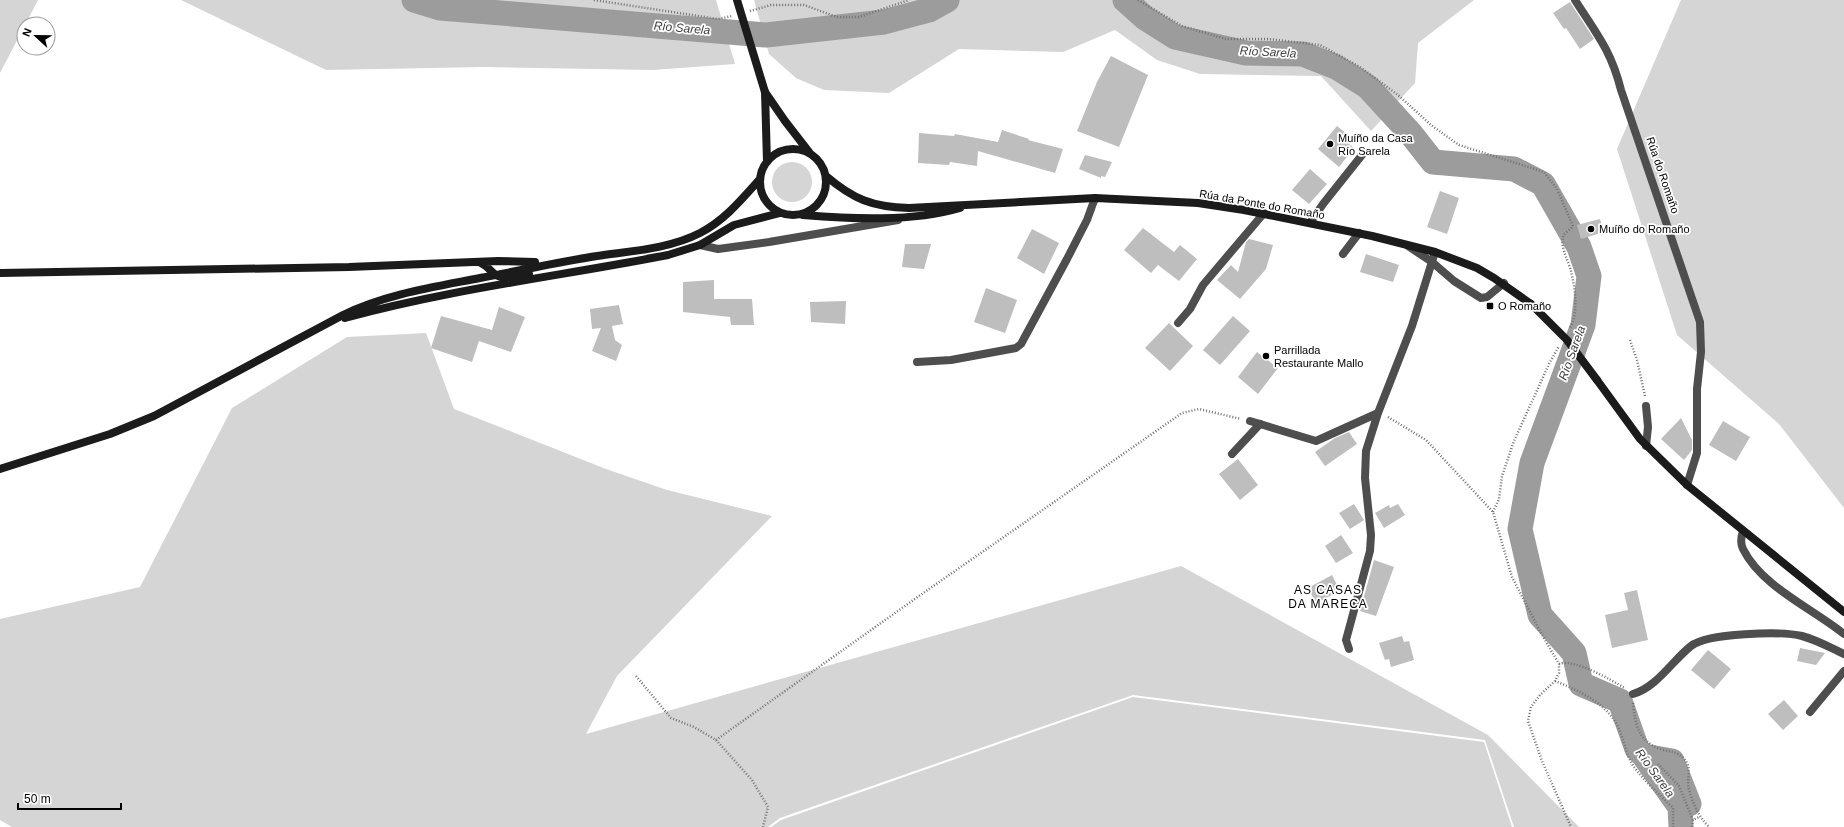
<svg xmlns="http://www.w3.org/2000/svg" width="1844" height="827" viewBox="0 0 1844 827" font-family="Arial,sans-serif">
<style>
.green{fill:#d5d5d5}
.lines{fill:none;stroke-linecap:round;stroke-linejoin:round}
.river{stroke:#9c9c9c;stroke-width:25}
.building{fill:#bebebe}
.path{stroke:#707070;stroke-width:2.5;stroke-dasharray:1 2;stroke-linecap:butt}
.lane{stroke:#4e4e4e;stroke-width:8}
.street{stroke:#4e4e4e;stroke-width:8}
.secondary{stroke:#1b1b1b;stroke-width:8}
.secondary-bridge{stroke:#1b1b1b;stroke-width:8}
.poi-dot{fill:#000;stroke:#fff;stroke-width:1.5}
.labels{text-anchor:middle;stroke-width:3.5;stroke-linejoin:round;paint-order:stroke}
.poi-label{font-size:11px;fill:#000;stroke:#fff;text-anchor:start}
.street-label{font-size:11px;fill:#000;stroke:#fff}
.water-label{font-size:12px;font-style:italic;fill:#3d3d3d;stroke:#fff}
.neighbourhood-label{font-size:12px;letter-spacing:1px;fill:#000;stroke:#fff}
</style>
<rect width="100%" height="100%" fill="#fff"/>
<!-- green -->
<path class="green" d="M 0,0 L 38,0 L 0,73 Z
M 181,0 L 716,0 L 735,64 L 653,70 L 483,67 L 326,70 Z
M 754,0 L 1474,0 L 1418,43 L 1415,83 L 1371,131 L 1321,76 L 1200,74 L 1157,60 L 1115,30 L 1063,52 L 959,49 L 889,93 L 824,90 L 796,78 L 769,54 Z
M 1681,0 L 1844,0 L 1844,508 L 1779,424 L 1677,335 L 1617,149 Z
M772 182a20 20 0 1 1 40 0a20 20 0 1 1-40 0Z
M 426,333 L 454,409 L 606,469 L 667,490 L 772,516 L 617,676 L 586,734 L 1181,566 L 1488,735 L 1579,827 L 1514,827 L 1485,740 L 1133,695 L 780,818 L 768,827 L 12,827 L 0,820 L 0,619 L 140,587 L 232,408 L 347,337 Z
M 1133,697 L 1484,742 L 1512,827 L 771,827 L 781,820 Z"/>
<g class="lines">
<!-- river -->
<path class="river" d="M 414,0 L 440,8 L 766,35 L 884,22 L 929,10 L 947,0
M 1125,0 L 1145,18 L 1175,37 L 1246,53 L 1303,54 L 1336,67 L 1368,87 L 1411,134 L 1433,162 L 1514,169 L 1543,184 L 1579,247 L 1589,276 L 1583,325 L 1532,463 L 1520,529 L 1540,615 L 1574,653 L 1581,684 L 1620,701 L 1637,749 L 1644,756 L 1680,807 L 1681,827
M 1644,756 L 1672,761 L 1689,804"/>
</g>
<!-- building -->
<path class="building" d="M 1570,2 L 1594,39 L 1580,49 L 1566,28 L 1564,29 L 1553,13 Z
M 1111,56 L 1148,75 L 1119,147 L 1077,131 L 1097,82 Z
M 1337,126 L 1347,134 L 1343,139 L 1354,148 L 1339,167 L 1318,149 Z
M 1002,130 L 1029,139 L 1028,140 L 1063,149 L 1055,173 L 978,151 L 977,166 L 950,162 L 949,165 L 918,163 L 919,133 L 954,136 L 955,134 L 998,142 Z
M 1085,155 L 1112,162 L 1105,177 L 1101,176 L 1101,178 L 1079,169 Z
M 1310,169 L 1327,184 L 1309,204 L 1292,190 Z
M 1440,191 L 1459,198 L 1447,234 L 1427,227 Z
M 1600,219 L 1604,232 L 1581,239 L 1577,225 Z
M 1143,228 L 1174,252 L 1180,245 L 1197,259 L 1179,281 L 1158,265 L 1151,273 L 1124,250 Z
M 1032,229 L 1059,243 L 1044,274 L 1017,258 Z
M 1249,239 L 1273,245 L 1266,269 L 1240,299 L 1217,280 L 1231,265 L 1238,272 L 1246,242 Z
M 905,244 L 931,244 L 924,269 L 902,267 Z
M 1366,254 L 1399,265 L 1393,282 L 1360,272 Z
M 714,280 L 714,299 L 752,299 L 754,325 L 731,325 L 730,317 L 683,312 L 683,282 Z
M 986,288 L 1017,300 L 1005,333 L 974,322 Z
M 846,301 L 845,324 L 811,322 L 810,302 Z
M 619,305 L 623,324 L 612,326 L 615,340 L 622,345 L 616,361 L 592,351 L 601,328 L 592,329 L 590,309 Z
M 499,307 L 525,317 L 511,352 L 479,341 L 472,362 L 431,348 L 441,316 L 492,330 Z
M 1233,316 L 1250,331 L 1220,365 L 1203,350 Z
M 1169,323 L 1193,346 L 1170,371 L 1145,348 Z
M 1257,352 L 1278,368 L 1258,394 L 1238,377 Z
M 1681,418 L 1692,440 L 1692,450 L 1684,460 L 1661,439 Z
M 1723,421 L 1750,437 L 1736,461 L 1709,445 Z
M 1349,432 L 1357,444 L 1325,466 L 1315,452 L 1335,438 Z
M 1238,459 L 1258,485 L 1240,500 L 1219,474 Z
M 1354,504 L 1364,520 L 1350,529 L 1339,513 Z
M 1398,504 L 1405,515 L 1384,528 L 1375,513 L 1389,505 L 1390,508 Z
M 1341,535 L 1353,553 L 1336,563 L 1325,546 Z
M 1374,560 L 1394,567 L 1376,616 L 1360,611 Z
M 1332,575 L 1340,591 L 1316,603 L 1308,588 Z
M 1637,590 L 1648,640 L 1612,648 L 1605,615 L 1628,610 L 1624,593 Z
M 1402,636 L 1404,642 L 1409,641 L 1414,660 L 1391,667 L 1389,659 L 1385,660 L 1379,643 Z
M 1800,648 L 1825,653 L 1816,665 L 1797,661 Z
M 1708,650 L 1731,669 L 1714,689 L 1691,670 Z
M 1784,700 L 1798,716 L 1783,730 L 1768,714 Z"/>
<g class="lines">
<!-- path -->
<path class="path" d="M 594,0 L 718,19 L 732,16
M 1138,0 L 1182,26 L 1226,39 L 1268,39 L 1320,45 L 1360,67 L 1398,95 L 1431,125 L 1459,145 L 1544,172 L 1557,189 L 1573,226 C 1571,229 1566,232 1564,235 C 1559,245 1568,260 1571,271 C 1575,289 1579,311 1570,328
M 750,11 L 771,5 L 804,5 L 837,17 L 859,17 L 909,0
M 1630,340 L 1637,360 L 1645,396
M 1388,417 L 1426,440 L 1493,512 L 1512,577 L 1541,633 L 1559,664 L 1559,673 L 1555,681 L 1540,695 L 1531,707 L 1528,721 L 1542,761 L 1571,827
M 1493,512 L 1499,499 L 1502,476 L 1514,441 L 1549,364 L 1559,346
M 1559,664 C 1574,658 1611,680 1625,688
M 636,676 L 671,718 L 694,727 L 716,740 L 752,780 L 768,807 L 763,827
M 1555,681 C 1577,690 1605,702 1617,725 C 1624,738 1625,754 1634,767 C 1645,782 1660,795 1673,808 L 1673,827
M 1633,703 C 1635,723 1638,742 1661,749 C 1669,752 1677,751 1683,758 C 1693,766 1686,780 1689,790 C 1693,804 1699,817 1709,827
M 716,740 L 919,596 L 1182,413 L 1199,409 L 1241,419
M 1658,764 L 1679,786 L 1693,820
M 1692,827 L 1693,820 L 1699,817"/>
<!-- lane -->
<path class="lane" d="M 1310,223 L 1323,204 L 1362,155
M 700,245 L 718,249 L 769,242 L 898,220
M 1408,246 L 1432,262 L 1454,281 L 1481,298 L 1487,297 L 1504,283
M 1343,254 L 1359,233
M 1178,323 L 1190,309 L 1203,285 L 1264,213
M 917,362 L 951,360 L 1016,348 L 1021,344 L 1067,259 L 1087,220 L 1095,198
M 1646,406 L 1648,427 L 1646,446
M 1232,454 L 1260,424"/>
<!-- street -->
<path class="street" d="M 1575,0 C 1596,33 1611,50 1621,90 L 1700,322 L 1701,352 L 1697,389 L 1697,453 L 1687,485
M 1250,421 L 1316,441 L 1378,413
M 1743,531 C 1741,537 1740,543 1743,549 C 1762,587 1812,608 1844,634
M 1349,649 L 1346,640 L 1370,551 L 1371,535 L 1365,478 L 1366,451 L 1378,413 L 1412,326 L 1435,252
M 1633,694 C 1657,687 1672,661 1691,646 C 1707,633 1782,631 1802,636 C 1817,640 1831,648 1844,654
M 1810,712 L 1844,671"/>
<!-- secondary -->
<path class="secondary" d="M 765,92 L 785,121 L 809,152
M 765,92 L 767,162
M760 182a33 33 0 1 1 66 0a33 33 0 1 1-66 0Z
M 826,176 C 853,199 872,207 909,208 L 1095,198 L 1198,203 L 1244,210 L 1372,236 L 1435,252 L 1477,268 L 1494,278 L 1531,304
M 803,215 C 852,219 912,222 960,208
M 481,263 C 488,266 490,271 496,275 C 505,280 519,276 529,274
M 0,273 L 349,267 L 498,261 L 535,262
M 345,318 C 451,289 560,276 668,255 L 700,245 L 734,225 L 780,213
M 1597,380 L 1640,439 L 1687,485 L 1844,612
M 0,469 L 110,434 L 154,416 L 343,315 C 386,294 434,287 480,278 C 519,271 558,262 597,256 C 630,251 669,249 700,233 C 725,220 742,199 760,179"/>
<!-- secondary-bridge -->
<path class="secondary-bridge" d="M 737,0 L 765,92
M 1531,304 L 1567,340 L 1597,380"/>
</g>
<!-- markers -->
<g class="poi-dot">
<circle cx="1330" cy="144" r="4"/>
<circle cx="1591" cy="229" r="4"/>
<rect x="1486" y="302" width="8" height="8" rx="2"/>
<circle cx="1266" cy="356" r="4"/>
</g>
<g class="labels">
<!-- poi labels -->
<g class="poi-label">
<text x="1338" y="142">Muíño da Casa<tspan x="1338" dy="13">Río Sarela</tspan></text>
<text x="1599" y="233">Muíño do Romaño</text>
<text x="1498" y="310">O Romaño</text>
<text x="1274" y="354">Parrillada<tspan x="1274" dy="13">Restaurante Mallo</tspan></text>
</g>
<!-- street labels -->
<g class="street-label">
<text transform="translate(1663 175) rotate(71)" y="4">Rúa do Romaño</text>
<text transform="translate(1262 204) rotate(10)" y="4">Rúa da Ponte do Romaño</text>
</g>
<!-- water labels -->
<g class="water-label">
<text transform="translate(682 28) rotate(5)" y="4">Río Sarela</text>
<text transform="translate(1268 52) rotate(3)" y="4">Río Sarela</text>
<text transform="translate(1572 353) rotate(-70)" y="4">Río Sarela</text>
<text transform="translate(1655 773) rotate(54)" y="4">Río Sarela</text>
</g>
<!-- neighbourhood labels -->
<g class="neighbourhood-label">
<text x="1328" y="594">AS CASAS<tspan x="1328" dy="14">DA MARECA</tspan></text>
</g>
</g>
<!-- north arrow -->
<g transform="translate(36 36) rotate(292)"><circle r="19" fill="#ffffff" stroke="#999999"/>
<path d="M0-3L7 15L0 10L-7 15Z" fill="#000000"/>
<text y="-6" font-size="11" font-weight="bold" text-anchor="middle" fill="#000000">N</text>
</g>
<!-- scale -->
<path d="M18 803v6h103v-6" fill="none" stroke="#000000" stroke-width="2"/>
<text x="24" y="803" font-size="12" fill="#000000" stroke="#ffffff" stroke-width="3" paint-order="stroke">50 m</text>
</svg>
